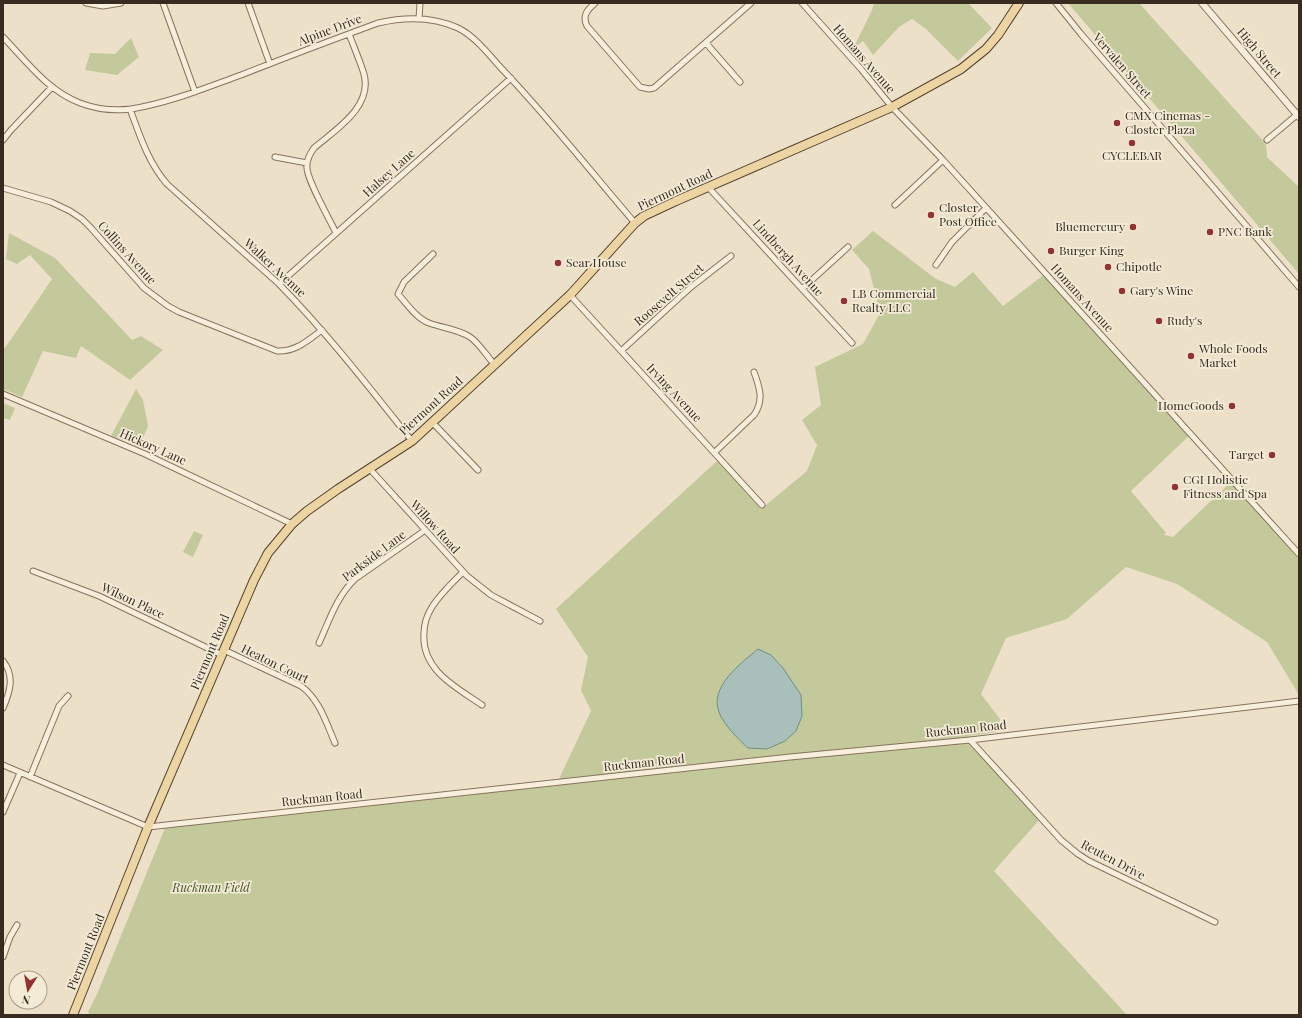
<svg xmlns="http://www.w3.org/2000/svg" width="1302" height="1018" viewBox="0 0 1302 1018" font-family="'Playfair Display',serif">
<style>
.green{fill:#c4c99c}
.water{fill:#a8c0b9;stroke:#6f8e86}
.lines{fill:none;stroke-linecap:round;stroke-linejoin:round}
.minor-casing{stroke:#86735e;stroke-width:7}
.tertiary-casing{stroke:#86735e;stroke-width:8}
.primary-casing{stroke:#554232;stroke-width:10}
.minor{stroke:#f7eedb;stroke-width:5}
.tertiary{stroke:#f7eedb;stroke-width:6}
.primary{stroke:#ecd4a3;stroke-width:8}
.poi-dot{fill:#923233;stroke:#f4ebd7;stroke-width:1.5}
.labels{text-anchor:middle;stroke-width:3.5;stroke-linejoin:round;paint-order:stroke}
.street-label{font-size:12px;fill:#382c21;stroke:#f4ebd7}
.poi-label{font-size:12px;fill:#382c21;stroke:#f4ebd7;text-anchor:start}
.park-label{font-size:12px;font-style:italic;fill:#495329;stroke:#f4ebd7}
</style>
<rect width="100%" height="100%" fill="#ece1c8"/>
<!-- green -->
<path class="green" d="M 874,3 L 968,3 L 992,28 L 958,61 L 926,29 L 912,19 L 899,27 L 873,55 L 863,41 L 853,49 L 872,10 Z
M 1068,3 L 1139,3 L 1266,144 L 1267,157 L 1299,187 L 1299,274 Z
M 131,38 L 139,57 L 117,75 L 85,70 L 90,53 L 115,54 Z
M 873,231 L 936,279 L 955,287 L 973,272 L 1003,306 L 1045,274 L 1191,434 L 1131,491 L 1166,533 L 1164,535 L 1173,537 L 1233,480 L 1299,554 L 1299,695 L 1267,642 L 1177,584 L 1126,567 L 1067,619 L 1006,638 L 981,694 L 1000,719 L 997,732 L 968,736 L 1040,819 L 994,871 L 1127,1015 L 90,1015 L 88,1012 L 98,992 L 165,828 L 558,781 L 591,711 L 581,690 L 588,657 L 556,609 L 718,460 L 761,509 L 807,471 L 817,445 L 802,420 L 821,405 L 815,367 L 863,344 L 880,313 L 869,269 L 852,250 Z
M 9,233 L 55,258 L 132,340 L 141,336 L 163,350 L 130,380 L 81,346 L 76,358 L 43,351 L 22,397 L 3,389 L 3,346 L 5,348 L 52,279 L 30,255 L 17,264 L 6,259 Z
M 136,389 L 143,400 L 148,426 L 140,445 L 111,436 Z
M 3,403 L 15,408 L 10,420 L 3,418 Z
M 194,531 L 203,535 L 193,557 L 183,552 Z"/>
<!-- water -->
<path class="water" d="M 758,649 L 771,655 L 783,668 L 801,695 L 802,716 L 796,731 L 785,741 L 767,749 L 748,748 C 739,740 723,724 719,712 C 709,687 741,663 758,649 Z"/>
<g class="lines">
<!-- minor casing -->
<g class="minor-casing">
<path id="minor" d="M 86,3 L 103,6 L 121,3
M 163,3 L 195,92
M 248,3 L 270,64
M 595,3 C 587,10 582,16 587,26 L 640,87 L 649,89 L 654,88 L 751,3
M 802,3 L 861,69 L 892,107 L 943,160 L 1299,554
M 1056,3 L 1081,34 L 1299,287
M 419,19 L 420,3
M 3,37 C 26,61 48,91 80,103 C 96,109 115,111 131,109 C 169,103 205,88 241,75 C 287,57 332,40 378,23 C 404,17 432,16 458,28 C 476,37 489,55 502,69 C 549,118 591,172 635,223
M 706,43 L 740,82
M 130,109 C 140,136 148,162 167,184 L 279,284 C 327,333 369,387 412,441
M 3,140 L 11,130 L 52,87
M 1267,140 L 1299,113
M 275,157 L 307,163
M 708,187 L 852,343
M 3,188 L 51,202 L 70,211 L 82,219 L 91,228 L 144,288 L 168,306 L 179,312 L 277,351 C 296,352 308,340 322,330
M 895,205 L 943,160
M 336,233 C 330,220 307,180 307,168 C 306,161 309,155 314,148 C 335,130 373,107 364,74 C 360,61 354,47 349,34
M 433,254 L 404,282 L 398,294 C 407,304 416,318 429,323 C 442,328 458,329 470,337 C 478,342 487,356 494,364
M 936,265 L 952,242 L 986,208
M 279,284 L 511,78
M 802,289 L 848,247
M 570,295 L 762,505
M 621,351 L 691,287 L 731,256
M 3,394 L 145,454 L 292,524
M 432,422 L 478,470
M 715,452 L 754,415 C 764,401 760,388 754,372
M 369,468 L 467,576 L 491,595 L 540,621
M 33,571 L 99,596 L 222,655
M 463,572 C 452,583 440,594 432,607 C 427,615 424,624 424,633 C 421,670 456,687 482,705
M 319,643 C 329,621 337,596 355,579 L 424,531
M 224,650 L 301,686 C 319,699 326,722 335,743
M 3,661 C 15,676 10,692 3,708
M 970,740 L 1061,840 L 1078,854 L 1089,861 L 1215,922
M 3,765 L 148,827 L 790,757 L 970,740 L 1299,701
M 30,777 L 59,706 L 68,696
M 3,812 L 20,773
M 3,957 L 10,937 L 17,925"/>
</g>
<!-- tertiary casing -->
<g class="tertiary-casing">
<path id="tertiary" d="M 1202,3 L 1299,117"/>
</g>
<!-- primary casing -->
<g class="primary-casing">
<path id="primary" d="M 73,1015 L 148,827 L 254,580 L 268,553 L 292,524 L 307,511 L 338,489 L 412,441 L 570,295 L 635,223 L 644,216 L 676,201 L 892,107 L 961,69 L 986,49 L 998,35 L 1019,3"/>
</g>
<!-- minor -->
<use href="#minor" class="minor"/>
<!-- tertiary -->
<use href="#tertiary" class="tertiary"/>
<!-- primary -->
<use href="#primary" class="primary"/>
</g>
<!-- markers -->
<g class="poi-dot">
<circle cx="1117" cy="123" r="4"/>
<circle cx="1132" cy="143" r="4"/>
<circle cx="931" cy="215" r="4"/>
<circle cx="1133" cy="227" r="4"/>
<circle cx="1210" cy="232" r="4"/>
<circle cx="1051" cy="251" r="4"/>
<circle cx="558" cy="263" r="4"/>
<circle cx="1108" cy="267" r="4"/>
<circle cx="1122" cy="291" r="4"/>
<circle cx="844" cy="301" r="4"/>
<circle cx="1159" cy="321" r="4"/>
<circle cx="1191" cy="356" r="4"/>
<circle cx="1232" cy="406" r="4"/>
<circle cx="1272" cy="455" r="4"/>
<circle cx="1175" cy="487" r="4"/>
</g>
<g class="labels">
<!-- street labels -->
<g class="street-label">
<text transform="translate(330 30) rotate(-21)" y="4">Alpine Drive</text>
<text transform="translate(1259 53) rotate(50)" y="4">High Street</text>
<text transform="translate(864 59) rotate(49)" y="4">Homans Avenue</text>
<text transform="translate(1122 66) rotate(49)" y="4">Vervalen Street</text>
<text transform="translate(389 173) rotate(-42)" y="4">Halsey Lane</text>
<text transform="translate(675 190) rotate(-25)" y="4">Piermont Road</text>
<text transform="translate(127 253) rotate(48)" y="4">Collins Avenue</text>
<text transform="translate(788 258) rotate(48)" y="4">Lindbergh Avenue</text>
<text transform="translate(275 268) rotate(43)" y="4">Walker Avenue</text>
<text transform="translate(669 295) rotate(-41)" y="4">Roosevelt Street</text>
<text transform="translate(1082 298) rotate(48)" y="4">Homans Avenue</text>
<text transform="translate(674 393) rotate(47)" y="4">Irving Avenue</text>
<text transform="translate(431 406) rotate(-42)" y="4">Piermont Road</text>
<text transform="translate(153 447) rotate(24)" y="4">Hickory Lane</text>
<text transform="translate(435 527) rotate(48)" y="4">Willow Road</text>
<text transform="translate(374 556) rotate(-37)" y="4">Parkside Lane</text>
<text transform="translate(133 601) rotate(25)" y="4">Wilson Place</text>
<text transform="translate(210 652) rotate(-67)" y="4">Piermont Road</text>
<text transform="translate(275 664) rotate(26)" y="4">Heaton Court</text>
<text transform="translate(966 729) rotate(-6)" y="4">Ruckman Road</text>
<text transform="translate(644 763) rotate(-6)" y="4">Ruckman Road</text>
<text transform="translate(322 798) rotate(-6)" y="4">Ruckman Road</text>
<text transform="translate(1113 860) rotate(28)" y="4">Reuten Drive</text>
<text transform="translate(86 952) rotate(-68)" y="4">Piermont Road</text>
</g>
<!-- poi labels -->
<g class="poi-label">
<text x="1125" y="120">CMX Cinemas -<tspan x="1125" dy="14">Closter Plaza</tspan></text>
<text x="1132" y="160" text-anchor="middle">CYCLEBAR</text>
<text x="939" y="212">Closter<tspan x="939" dy="14">Post Office</tspan></text>
<text x="1125" y="231" text-anchor="end">Bluemercury</text>
<text x="1218" y="236">PNC Bank</text>
<text x="1059" y="255">Burger King</text>
<text x="566" y="267">Sear House</text>
<text x="1116" y="271">Chipotle</text>
<text x="1130" y="295">Gary's Wine</text>
<text x="852" y="298">LB Commercial<tspan x="852" dy="14">Realty LLC</tspan></text>
<text x="1167" y="325">Rudy's</text>
<text x="1199" y="353">Whole Foods<tspan x="1199" dy="14">Market</tspan></text>
<text x="1224" y="410" text-anchor="end">HomeGoods</text>
<text x="1264" y="459" text-anchor="end">Target</text>
<text x="1183" y="484">CGI Holistic<tspan x="1183" dy="14">Fitness and Spa</tspan></text>
</g>
<!-- park labels -->
<g class="park-label">
<text x="211" y="892">Ruckman Field</text>
</g>
</g>
<!-- border -->
<rect width="1302" height="1018" fill="none" stroke="#382c21" stroke-width="8"/>
<!-- north arrow -->
<g transform="translate(28 990) rotate(191)"><circle r="19" fill="#f4ebd7" stroke="#a99f8e"/>
<path d="M0-3L7 15L0 10L-7 15Z" fill="#923233"/>
<text y="-6" font-size="11" font-weight="bold" text-anchor="middle" fill="#382c21">N</text>
</g>
</svg>
